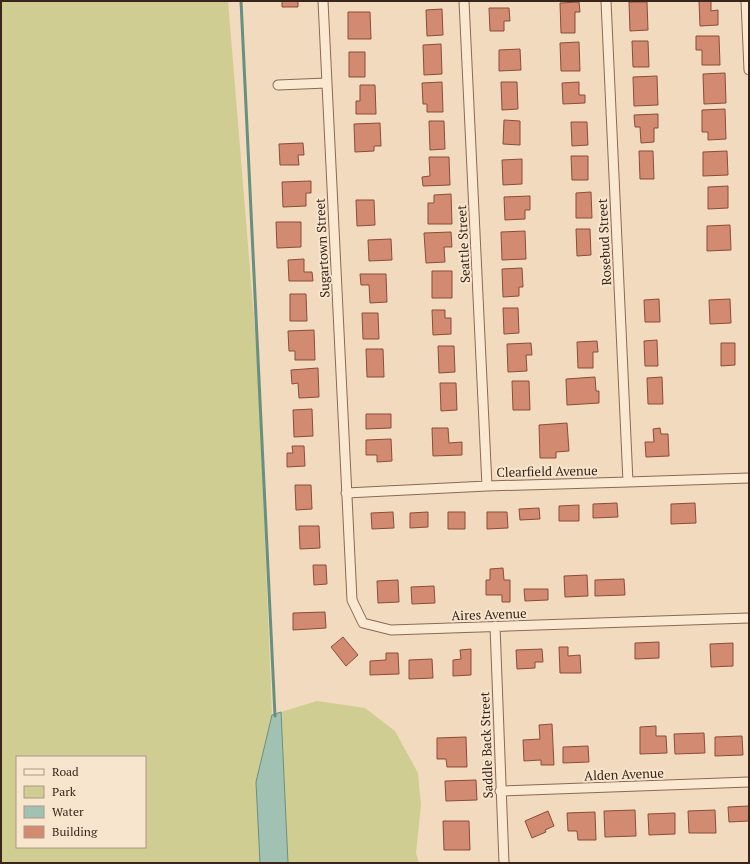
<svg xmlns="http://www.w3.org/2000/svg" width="750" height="864" viewBox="0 0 750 864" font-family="'PT Serif',serif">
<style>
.green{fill:#cfcd91;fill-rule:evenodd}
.water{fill:#a1c2b3;stroke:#689080}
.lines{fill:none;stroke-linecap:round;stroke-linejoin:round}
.stream{stroke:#689080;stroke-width:3}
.building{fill:#d28a70;stroke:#8b4d39}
.minor-casing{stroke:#8a6955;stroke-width:11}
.minor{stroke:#fbe8d1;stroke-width:9}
.labels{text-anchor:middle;stroke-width:4;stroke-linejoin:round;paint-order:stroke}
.street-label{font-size:13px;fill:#38251b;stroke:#f8e5cd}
</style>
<rect width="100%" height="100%" fill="#f1dabd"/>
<!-- green -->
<path class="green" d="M 1,1 L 228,1 L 258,367 L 272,715 L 256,782 L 260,863 L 1,863 ZM 17,757 L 145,757 L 145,847 L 17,847 Z
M 317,701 L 365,708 L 395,731 L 418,773 L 421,805 L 416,853 L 419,863 L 288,863 L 281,712 Z"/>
<!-- water -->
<path class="water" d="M 281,712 L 288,863 L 260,863 L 256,782 L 272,715 Z"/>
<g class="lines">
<!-- stream -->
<path class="stream" d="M 241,1 L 275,716"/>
</g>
<!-- building -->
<path class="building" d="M 282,1 L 298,1 L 298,7 L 282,7 Z
M 699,1 L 711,1 L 711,11 L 718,10 L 718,25 L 700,26 Z
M 579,2 L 580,12 L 575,12 L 575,33 L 561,33 L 560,3 Z
M 629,2 L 647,2 L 648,30 L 630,31 Z
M 489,8 L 509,8 L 510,21 L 504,21 L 504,31 L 490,31 Z
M 442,9 L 443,35 L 427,36 L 426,10 Z
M 348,12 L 370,12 L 371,39 L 348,39 Z
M 696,36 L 719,36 L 720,65 L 702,65 L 702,50 L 696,50 Z
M 632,41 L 648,41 L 649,67 L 633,67 Z
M 579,42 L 580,71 L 561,71 L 560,43 Z
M 441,44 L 442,74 L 424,75 L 423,45 Z
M 520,49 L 521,70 L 499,71 L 499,50 Z
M 349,52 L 365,52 L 365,77 L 349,77 Z
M 725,73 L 726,103 L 704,104 L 703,74 Z
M 657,76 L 658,105 L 634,106 L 633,77 Z
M 442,82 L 443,112 L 427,112 L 427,104 L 423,104 L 422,83 Z
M 501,82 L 517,82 L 518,109 L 502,110 Z
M 579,82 L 579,95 L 585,95 L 585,103 L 563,104 L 562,83 Z
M 360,85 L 375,85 L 376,114 L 356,114 L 356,101 L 360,101 Z
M 725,109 L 726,139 L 708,140 L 708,132 L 702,132 L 702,110 Z
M 658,114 L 658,128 L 654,128 L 654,142 L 641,143 L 640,127 L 635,127 L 634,115 Z
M 504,120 L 520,121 L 520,145 L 503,144 Z
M 429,121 L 444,121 L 445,149 L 430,150 Z
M 571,122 L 587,122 L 588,145 L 572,146 Z
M 380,123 L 381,146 L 374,146 L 374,151 L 355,152 L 354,124 Z
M 303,143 L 304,155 L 298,155 L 299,165 L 280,165 L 279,144 Z
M 639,151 L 653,151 L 654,179 L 640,179 Z
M 727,151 L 728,175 L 703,176 L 703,152 Z
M 571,156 L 588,156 L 588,180 L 572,180 Z
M 429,157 L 449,157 L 450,185 L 423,186 L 422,177 L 430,176 Z
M 522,159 L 522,184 L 503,185 L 502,160 Z
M 311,181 L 311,193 L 306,193 L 306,206 L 283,207 L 282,182 Z
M 728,186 L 728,208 L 708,209 L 708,187 Z
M 591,192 L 592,218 L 576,218 L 576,193 Z
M 451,194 L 452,224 L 428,224 L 428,203 L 434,203 L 434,195 Z
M 530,196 L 530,210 L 525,210 L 525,219 L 505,220 L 504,197 Z
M 356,200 L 374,200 L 375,225 L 357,226 Z
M 276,222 L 301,222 L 301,247 L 277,248 Z
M 730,225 L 731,250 L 707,251 L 707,226 Z
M 576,229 L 590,229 L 591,255 L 577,256 Z
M 525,231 L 526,259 L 502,260 L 501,232 Z
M 451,232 L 452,247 L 444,247 L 445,262 L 426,263 L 424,233 Z
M 391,239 L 392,260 L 369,261 L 368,240 Z
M 304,259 L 304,272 L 312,272 L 313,281 L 289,281 L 288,260 Z
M 522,268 L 523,287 L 519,287 L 519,296 L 503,297 L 502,269 Z
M 432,271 L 452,271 L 452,298 L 432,298 Z
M 360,274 L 386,274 L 387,302 L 370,303 L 369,285 L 361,285 Z
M 290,294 L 306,294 L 307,321 L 290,321 Z
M 659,299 L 660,322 L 645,322 L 644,300 Z
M 730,299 L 731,323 L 710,324 L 709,300 Z
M 503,308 L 518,308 L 519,333 L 504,334 Z
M 432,310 L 445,310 L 445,318 L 451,318 L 451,334 L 433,335 Z
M 362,313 L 378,313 L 379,339 L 363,339 Z
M 314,330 L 315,360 L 295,360 L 295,351 L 289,351 L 288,331 Z
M 657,340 L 658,366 L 645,366 L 644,341 Z
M 597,341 L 598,352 L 593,352 L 593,368 L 578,368 L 577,342 Z
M 531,343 L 532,355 L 526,355 L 527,371 L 508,372 L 507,344 Z
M 721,343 L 735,343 L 735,365 L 721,366 Z
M 438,346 L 454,346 L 455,372 L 439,373 Z
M 366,349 L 383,349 L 384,377 L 367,377 Z
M 318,368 L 319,397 L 299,398 L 298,383 L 292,384 L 291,370 Z
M 595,377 L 596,391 L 599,391 L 599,403 L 567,405 L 566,379 Z
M 662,377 L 663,404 L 648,404 L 647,378 Z
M 512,381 L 529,381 L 530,410 L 513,410 Z
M 440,383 L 456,383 L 457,410 L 441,411 Z
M 312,409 L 313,436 L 294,437 L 293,410 Z
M 366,414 L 391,414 L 391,428 L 366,429 Z
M 567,423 L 569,451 L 556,452 L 556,458 L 540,458 L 539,425 Z
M 432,428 L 448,428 L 449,443 L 462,442 L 462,455 L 433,456 Z
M 660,428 L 661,434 L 668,434 L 669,456 L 646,457 L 645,442 L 654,442 L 653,429 Z
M 391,439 L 392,461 L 377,462 L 377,455 L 366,455 L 366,440 Z
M 292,446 L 304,446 L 305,466 L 287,467 L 287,453 L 293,453 Z
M 295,485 L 311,485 L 312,509 L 296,510 Z
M 617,503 L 618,517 L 593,518 L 593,504 Z
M 695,503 L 696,523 L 671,524 L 671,504 Z
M 579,505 L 579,521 L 559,521 L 559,506 Z
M 539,508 L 540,519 L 520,520 L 519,509 Z
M 393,512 L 394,528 L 372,529 L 371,513 Z
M 428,512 L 428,527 L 410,528 L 410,513 Z
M 448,512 L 465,512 L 465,529 L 448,529 Z
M 487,512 L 507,512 L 508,528 L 487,529 Z
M 299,526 L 319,526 L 320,548 L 300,549 Z
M 313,565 L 326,565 L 327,584 L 314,585 Z
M 503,568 L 504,580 L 510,580 L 510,602 L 502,602 L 502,595 L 486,595 L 486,580 L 490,580 L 490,569 Z
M 587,575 L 588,596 L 565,597 L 564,576 Z
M 624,579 L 625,595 L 595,596 L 595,580 Z
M 398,580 L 399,602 L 378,603 L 377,581 Z
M 434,586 L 435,603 L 412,604 L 411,587 Z
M 524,589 L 548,589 L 548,600 L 525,601 Z
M 325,612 L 326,628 L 293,630 L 293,613 Z
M 343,637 L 358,655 L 346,666 L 331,647 Z
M 659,642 L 659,658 L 635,659 L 635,643 Z
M 733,643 L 733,666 L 711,667 L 710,644 Z
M 559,647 L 568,647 L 568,656 L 580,655 L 581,673 L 560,673 Z
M 471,649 L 471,675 L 453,676 L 453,660 L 461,659 L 460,650 Z
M 542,649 L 543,662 L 535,662 L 535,668 L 517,669 L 516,650 Z
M 386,653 L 398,653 L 399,674 L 370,675 L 370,661 L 386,660 Z
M 432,659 L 433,678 L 409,679 L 409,660 Z
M 552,724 L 554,765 L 541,765 L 541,760 L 524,761 L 523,740 L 540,739 L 539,725 Z
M 656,726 L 656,736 L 666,736 L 667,753 L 640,754 L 640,727 Z
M 704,733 L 705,753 L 675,754 L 674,734 Z
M 742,736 L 743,755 L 715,756 L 715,737 Z
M 466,737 L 467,767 L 447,767 L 446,759 L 437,759 L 437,738 Z
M 588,746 L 589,762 L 563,763 L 563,747 Z
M 476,780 L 477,800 L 446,801 L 445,781 Z
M 749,806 L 749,821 L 729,822 L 728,807 Z
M 635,810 L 636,836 L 605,837 L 604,811 Z
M 715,810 L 716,833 L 689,833 L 688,811 Z
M 548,811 L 554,826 L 545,830 L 546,832 L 532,838 L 525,821 Z
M 595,812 L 596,840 L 578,840 L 577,831 L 568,831 L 567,813 Z
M 675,813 L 675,834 L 649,835 L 648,814 Z
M 443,821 L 469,821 L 470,850 L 444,850 Z"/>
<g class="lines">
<!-- minor casing -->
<g class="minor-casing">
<path id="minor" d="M 323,1 L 352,600 L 363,623 L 391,630 L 749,618
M 464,1 L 487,486
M 606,1 L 628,482
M 746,1 L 749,70
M 278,85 L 327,83
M 346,493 L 487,486 L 628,482 L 749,478
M 495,626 L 504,863
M 500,791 L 749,782"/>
</g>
<!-- minor -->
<use href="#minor" class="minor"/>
</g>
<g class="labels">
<!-- street labels -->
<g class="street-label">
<text transform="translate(604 242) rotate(-93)" y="5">Rosebud Street</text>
<text transform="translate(463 244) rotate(-93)" y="5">Seattle Street</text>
<text transform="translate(322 248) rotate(-93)" y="5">Sugartown Street</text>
<text transform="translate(547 471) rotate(-1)" y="5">Clearfield Avenue</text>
<text transform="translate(489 614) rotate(-2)" y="5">Aires Avenue</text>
<text transform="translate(486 745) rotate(-92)" y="5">Saddle Back Street</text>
<text transform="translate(624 774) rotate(-2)" y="5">Alden Avenue</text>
</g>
</g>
<!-- border -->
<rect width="750" height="864" fill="none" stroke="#38251b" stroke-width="4"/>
<!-- legend -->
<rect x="16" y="756" width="130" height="92" fill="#f8e5cd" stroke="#ab9886"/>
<rect x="24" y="769" width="20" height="6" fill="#fbe8d1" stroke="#ab9886"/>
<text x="52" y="776" font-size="12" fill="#38251b">Road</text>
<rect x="24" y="786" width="20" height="12" fill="#cfcd91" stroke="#ab9886"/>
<text x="52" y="796" font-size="12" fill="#38251b">Park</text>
<rect x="24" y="806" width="20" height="12" fill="#a1c2b3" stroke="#ab9886"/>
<text x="52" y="816" font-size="12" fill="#38251b">Water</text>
<rect x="24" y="826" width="20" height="12" fill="#d28a70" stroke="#ab9886"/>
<text x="52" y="836" font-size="12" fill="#38251b">Building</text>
</svg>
